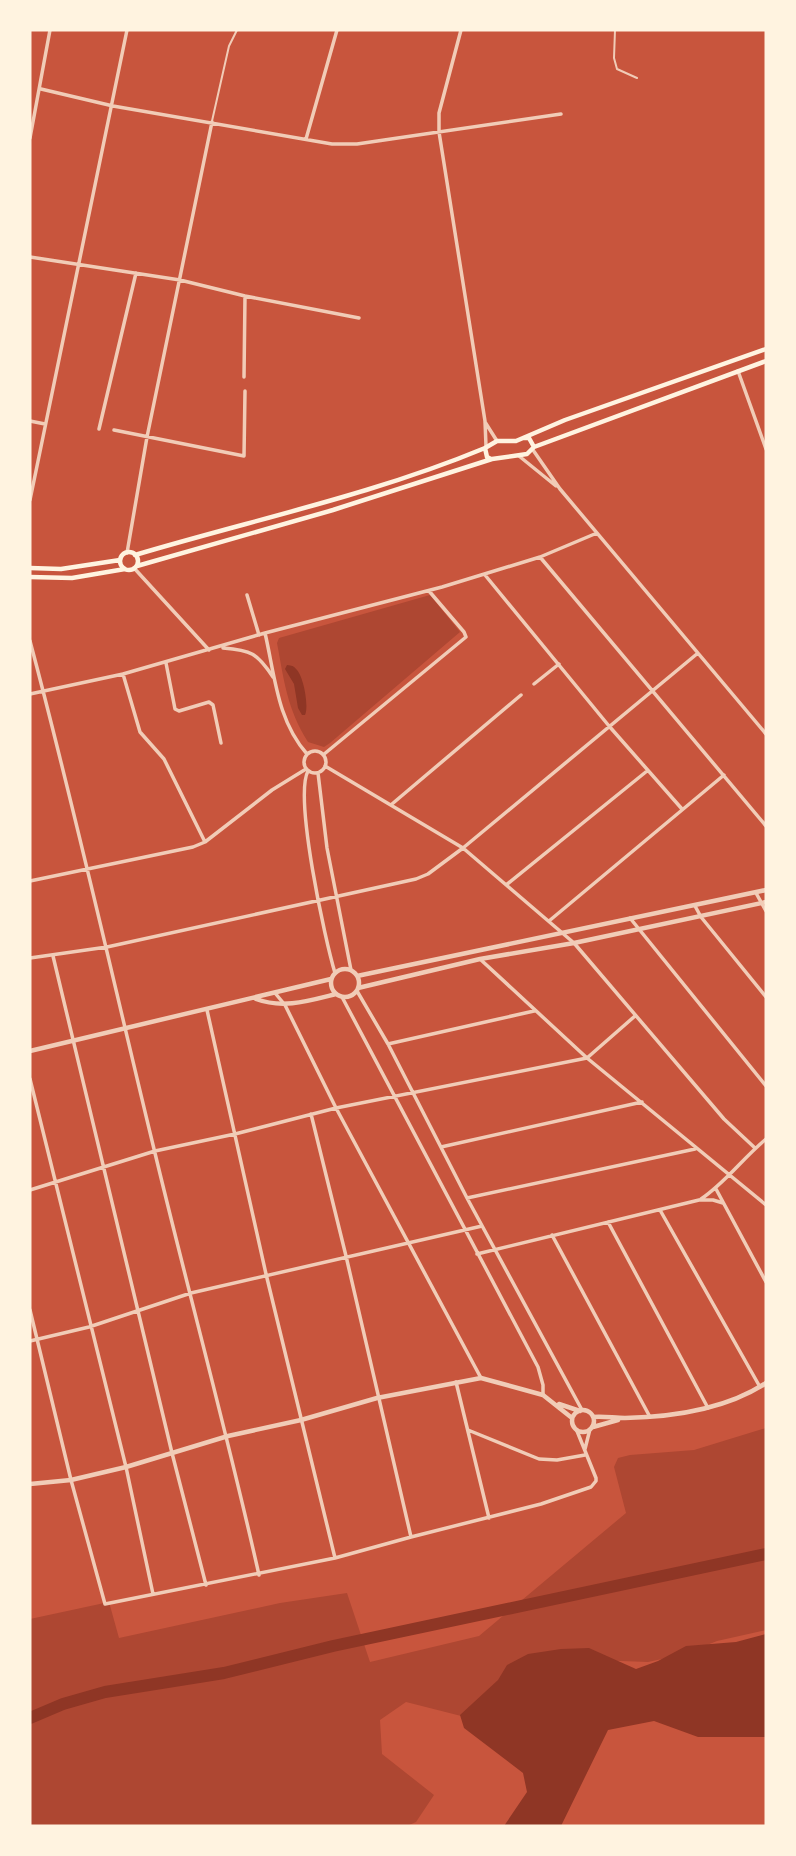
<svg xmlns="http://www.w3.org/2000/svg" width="796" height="1856" viewBox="0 0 796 1856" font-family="'Fira Sans Condensed',sans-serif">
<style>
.green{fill:#ae4732}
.water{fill:#8f3625}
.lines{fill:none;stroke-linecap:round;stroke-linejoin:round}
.river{stroke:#8f3625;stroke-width:12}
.service{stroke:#f1ccb7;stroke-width:2}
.minor{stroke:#f1ccb7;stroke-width:3.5}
.tertiary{stroke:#f1ccb7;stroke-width:4.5}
.secondary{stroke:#fff3e0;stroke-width:4.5}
</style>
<rect width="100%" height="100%" fill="#c8553d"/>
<!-- green -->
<path class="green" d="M 430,595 L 460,632 L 330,743 L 324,747 L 308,742 C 287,709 284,680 277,643 L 279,638 Z
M 766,1428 L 766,1630 L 717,1641 L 685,1654 L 648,1662 L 566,1659 L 473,1719 L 406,1702 L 380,1720 L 382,1754 L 434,1795 L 416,1822 L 407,1826 L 30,1826 L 30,1619 L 109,1602 L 119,1638 L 280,1603 L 347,1593 L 370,1662 L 479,1636 L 626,1513 L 614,1467 L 618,1458 L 630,1455 L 694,1450 Z"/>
<!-- water -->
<path class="water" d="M 287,665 C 292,666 293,665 297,670 C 304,678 309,707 305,715 L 302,715 L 298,708 L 294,684 L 285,669 Z
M 766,1634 L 766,1737 L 698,1737 L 654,1721 L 608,1730 L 561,1826 L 504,1826 L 527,1792 L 523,1773 L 464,1728 L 460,1715 L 498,1680 L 507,1665 L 528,1654 L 561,1649 L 589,1648 L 636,1669 L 658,1661 L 686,1646 L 736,1642 Z"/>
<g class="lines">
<!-- river -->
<path class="river" d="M 30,1718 L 63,1704 L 105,1692 L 224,1673 L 333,1646 L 766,1554"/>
<!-- service -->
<path class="service" d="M 615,30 L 614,58 L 617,69 L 637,78
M 212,121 L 229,46 L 237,30"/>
<!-- minor -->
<path class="minor" d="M 461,30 L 439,113 L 439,132 L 485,421 L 486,446
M 41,89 L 113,106 L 332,144 L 357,144 L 561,114
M 30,138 L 50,30
M 306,139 L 337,30
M 30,257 L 180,280 L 245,296 L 359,318
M 738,371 L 766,449
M 244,377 L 245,296
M 30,421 L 45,424
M 485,422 L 497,441
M 99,429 L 136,273
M 114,430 L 244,456 L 245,391
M 533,450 L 560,489 L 766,734
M 519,456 L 556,486
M 30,500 L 127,30
M 127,553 L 147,437 L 212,122
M 540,557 L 766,826
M 134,568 L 209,650
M 485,575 L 609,726 L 682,809
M 247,595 L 259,635
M 265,633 C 275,676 277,720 307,754
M 30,641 C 75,810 113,980 154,1149 C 188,1291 227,1432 259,1575
M 223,648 C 251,650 257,653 273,677
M 166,663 L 175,709 L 179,711 L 209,702 L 213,705 L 221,743
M 123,674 L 140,732 L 164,759 L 205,842
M 534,684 L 559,664
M 30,694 L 123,674 L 265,633 L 442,587 L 540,557 L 597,533
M304 762a11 11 0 1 1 22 0a11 11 0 1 1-22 0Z
M 323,755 L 466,637 L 464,632 L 429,591
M 325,766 L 463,848 L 574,943 L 724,1119 L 755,1148
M 308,771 C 294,797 325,940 335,973
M 318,773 L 327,848 L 351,970
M 392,804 L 521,695
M 30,881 L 193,847 L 205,842 L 272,790 L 306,769
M 506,885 L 647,771
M 756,893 L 766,911
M 695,906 L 701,917 L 766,997
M 630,918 L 766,1086
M 549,921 L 724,775
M 53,956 L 172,1453 L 206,1585
M 30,958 L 107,947 L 416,879 L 428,874 L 463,848 L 698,653
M 480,959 L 587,1058 L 766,1205
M 357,991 L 388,1044 L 467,1198 L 582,1410
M 275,993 L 285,1005 L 336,1108 L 481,1378
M 342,997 L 538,1367 L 543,1385 L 543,1395
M 207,1010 L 266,1274 L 335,1558
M 388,1044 L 534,1011
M 30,1079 L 126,1467 L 153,1594
M 311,1114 L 346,1256 L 411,1537
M 441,1147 L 642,1102
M 716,1189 L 766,1282
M 30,1190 L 155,1151 L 235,1134 L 336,1108 L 587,1058 L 635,1016
M 467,1198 L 695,1149
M 701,1199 C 725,1183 743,1158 766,1139
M 660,1210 L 760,1387
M 608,1222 L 708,1408
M 552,1235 L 650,1417
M 477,1254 L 699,1200 L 713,1200 L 723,1203
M 30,1310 L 71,1480 L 105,1604 L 335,1558 L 411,1537 L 541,1504 L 591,1487 L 596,1481 L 596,1478 L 577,1431
M 30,1341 L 89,1327 L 191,1293 L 482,1226
M 456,1382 L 489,1518
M 468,1430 L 539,1459 L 557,1460 L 585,1455
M 585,1449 L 590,1429"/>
<!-- tertiary -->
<path class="tertiary" d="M331 983a14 14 0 1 1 28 0a14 14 0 1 1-28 0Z
M 357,976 L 766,890
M 358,988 L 480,959 L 574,943 L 766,902
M 256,999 C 283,1009 308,1001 336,994
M 30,1051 L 331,979
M 559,1404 L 580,1411
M572 1421a11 11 0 1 1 22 0a11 11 0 1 1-22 0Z
M 593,1417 C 604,1416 614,1418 625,1418 C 673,1417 725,1410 766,1383
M 593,1427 L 618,1420
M 30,1484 L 71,1480 L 126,1467 L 228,1436 L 301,1420 L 377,1398 L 481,1378 L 543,1395 L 572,1418"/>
<!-- secondary -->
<path class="secondary" d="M 534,447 L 766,361
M 491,459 L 487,457 L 485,448 L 497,441 L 516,441 L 565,420 L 766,349
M120 561a9 9 0 1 1 18 0a9 9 0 1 1-18 0Z
M 135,555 C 252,520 372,495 485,448
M 137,566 L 333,510 L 492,459 L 527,454 L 534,447 L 529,438 L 523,438
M 30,568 L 61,569 L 120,560
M 30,577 L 72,578 L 125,569"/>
</g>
<!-- border -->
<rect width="796" height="1856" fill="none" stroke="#fff3e0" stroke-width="63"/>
</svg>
